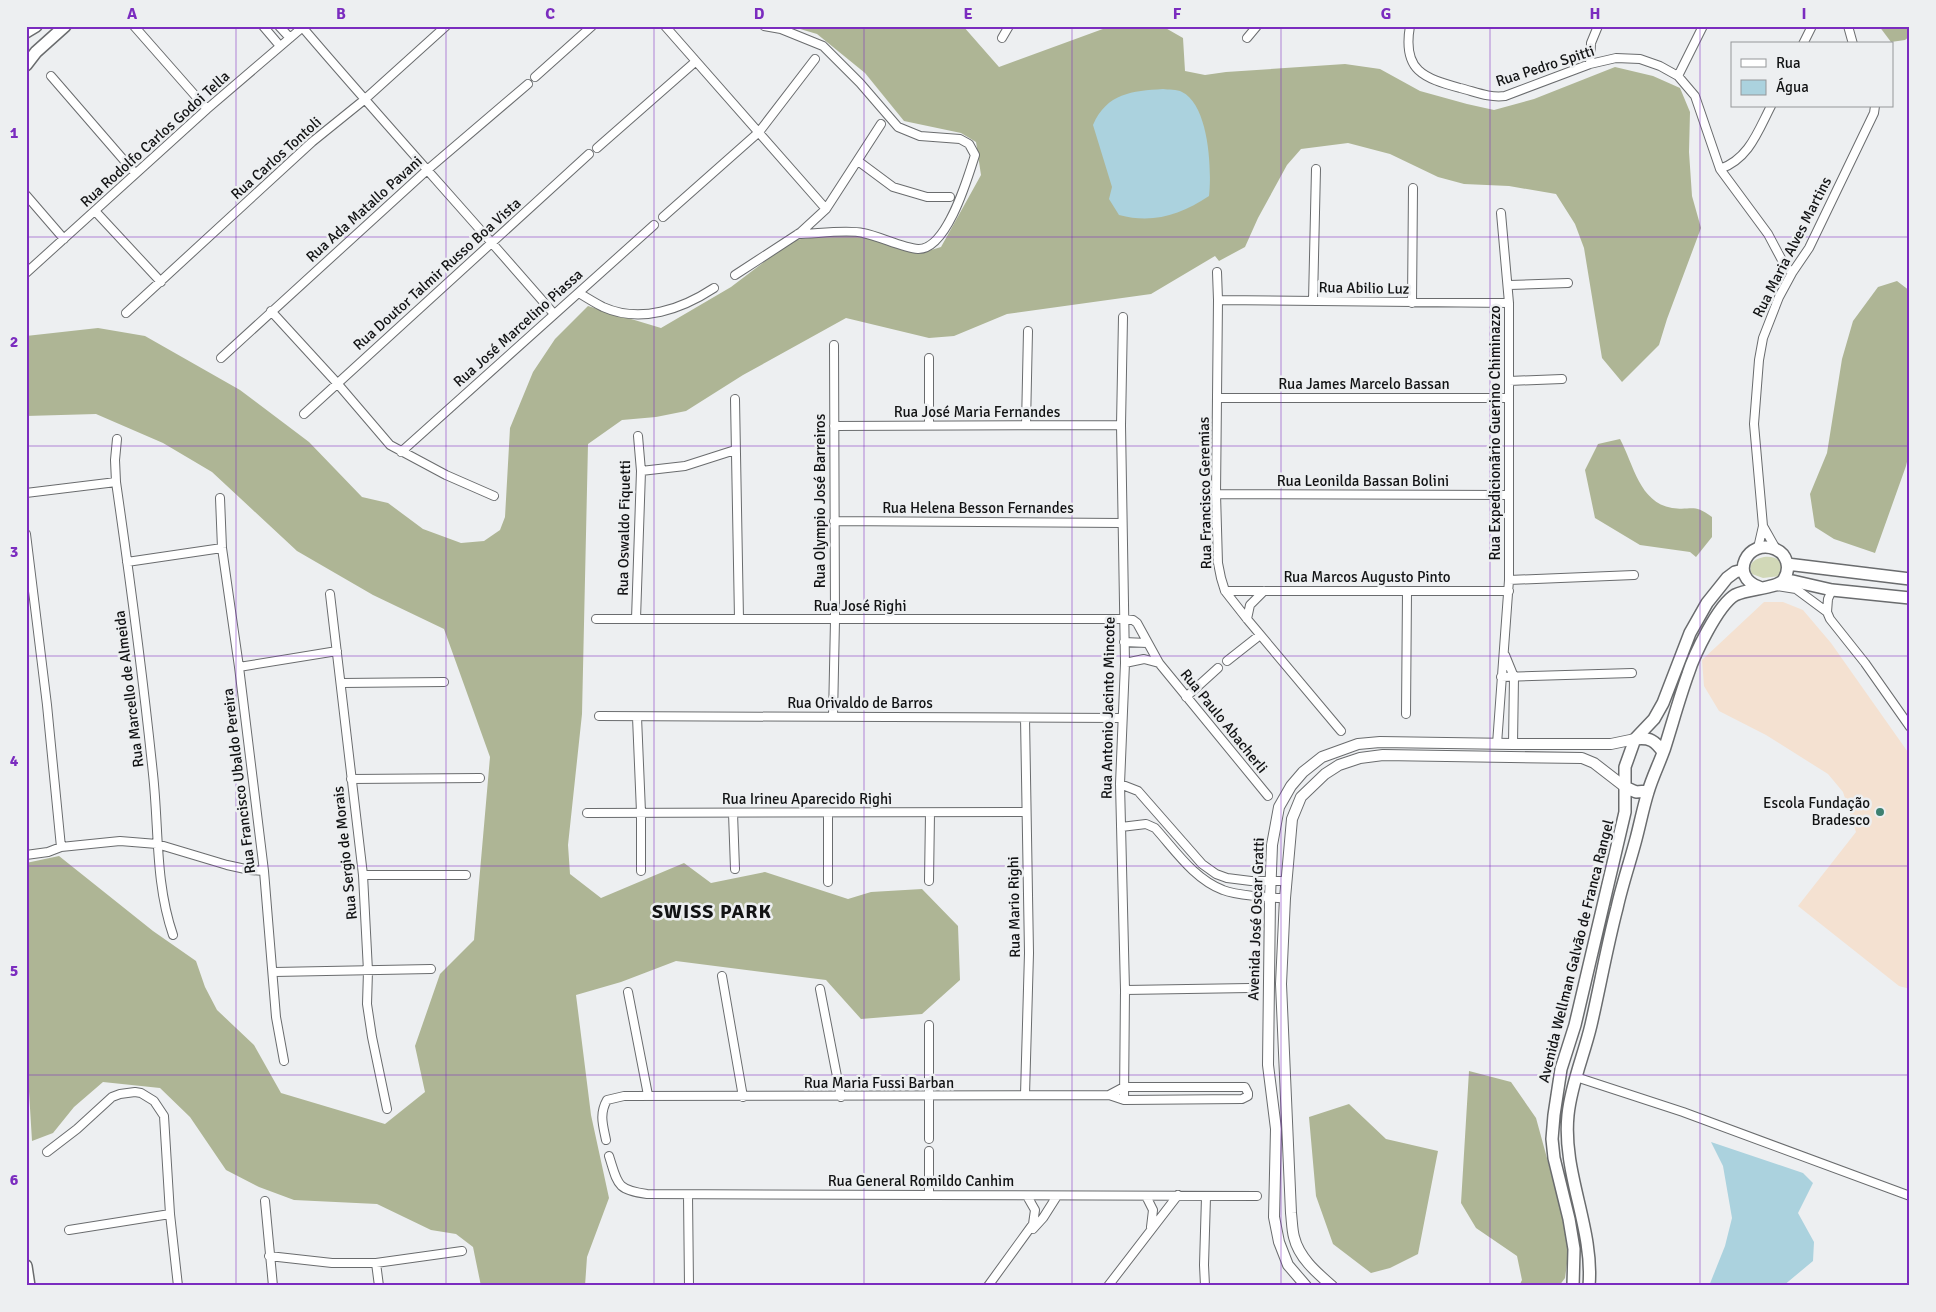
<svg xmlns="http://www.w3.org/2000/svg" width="1936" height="1312" viewBox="0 0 1936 1312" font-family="Signika,sans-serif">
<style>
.education{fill:#f4e1d1}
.green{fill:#d1d8b7}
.forest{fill:#aeb595}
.water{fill:#abd2de}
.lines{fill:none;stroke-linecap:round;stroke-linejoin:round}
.minor-casing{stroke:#6a6c6e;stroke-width:10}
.tertiary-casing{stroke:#6a6c6e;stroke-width:12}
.secondary-casing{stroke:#6a6c6e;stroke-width:14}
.minor{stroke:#fff;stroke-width:8}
.tertiary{stroke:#fff;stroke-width:10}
.secondary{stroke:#fff;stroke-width:11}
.grid{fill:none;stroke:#7b2cbf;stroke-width:1;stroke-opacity:0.55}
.poi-dot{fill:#3e8071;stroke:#edeff1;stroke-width:2}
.labels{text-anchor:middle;stroke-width:5;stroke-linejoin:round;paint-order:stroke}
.street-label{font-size:15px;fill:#121314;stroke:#edeff1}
.poi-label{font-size:15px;fill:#121314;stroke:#edeff1;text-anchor:end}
.district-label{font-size:20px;font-weight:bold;letter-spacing:1px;fill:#121314;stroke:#edeff1}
.neatline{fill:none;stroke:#7b2cbf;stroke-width:2}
.grid-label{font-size:16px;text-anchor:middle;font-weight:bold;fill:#7b2cbf}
</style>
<rect width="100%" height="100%" fill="#edeff1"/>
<!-- education -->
<path class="education" d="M 1764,602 L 1783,602 L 1803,610 L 1831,643 L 1910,755 L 1910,989 L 1899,986 L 1798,906 L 1856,832 L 1843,792 L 1828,774 L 1766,735 L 1719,711 L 1704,686 L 1702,660 Z"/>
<!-- green -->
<path class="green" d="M 1764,557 C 1772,556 1780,558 1783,566 L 1780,576 L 1763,578 L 1752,574 C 1747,564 1754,559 1764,557 Z"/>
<!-- forest -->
<path class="forest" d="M 790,26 L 963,26 L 999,67 L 1111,26 L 1162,26 L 1183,38 L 1185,71 L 1205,75 L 1226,72 L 1345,64 L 1380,69 L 1420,91 L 1467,104 L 1494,110 L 1534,99 L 1615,67 L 1653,76 L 1680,88 L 1690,112 L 1689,152 L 1692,196 L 1701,228 L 1667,319 L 1659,345 L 1622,382 L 1602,358 L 1584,248 L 1575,224 L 1556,194 L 1509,186 L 1464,184 L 1438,177 L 1390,154 L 1348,143 L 1301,149 L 1287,165 L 1258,218 L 1245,247 L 1219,261 L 1215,256 L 1151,294 L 1007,314 L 954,336 L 929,338 L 846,318 L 743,375 L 686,411 L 656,417 L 622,420 L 588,444 L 582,714 L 568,845 L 570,874 L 601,898 L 684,863 L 711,883 L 765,872 L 848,899 L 871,892 L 922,889 L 958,926 L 960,980 L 922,1014 L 861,1019 L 826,980 L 676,961 L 621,982 L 576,995 L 591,1115 L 609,1198 L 587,1257 L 585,1286 L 481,1286 L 473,1247 L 456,1234 L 431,1230 L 377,1204 L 294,1200 L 259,1187 L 226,1170 L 190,1117 L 160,1088 L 103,1082 L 74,1107 L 53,1133 L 32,1141 L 26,1042 L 26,863 L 59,856 L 153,931 L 196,961 L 205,987 L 217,1010 L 254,1045 L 281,1093 L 385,1124 L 425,1092 L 415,1046 L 440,974 L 474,940 L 490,757 L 444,629 L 373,595 L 297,551 L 212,472 L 163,443 L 96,414 L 26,416 L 26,336 L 98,328 L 145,336 L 240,390 L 309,442 L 362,497 L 388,503 L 423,529 L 461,543 L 484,541 L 500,530 L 505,517 L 510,428 L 533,372 L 555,339 L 588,306 L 661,328 L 731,287 L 793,240 L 861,232 L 918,254 L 941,247 L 981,175 L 976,142 L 961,133 L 904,121 L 865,73 L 817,34 Z
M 1879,26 L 1910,26 L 1910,36 L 1905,40 L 1891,42 Z
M 1897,281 L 1910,291 L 1910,449 L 1906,466 L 1875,553 L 1834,539 L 1815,527 L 1810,494 L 1827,453 L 1842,359 L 1853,321 L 1878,287 Z
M 1620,439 C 1634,465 1639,502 1672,508 C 1692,511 1693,503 1712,517 L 1712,537 L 1696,557 L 1690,552 L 1640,545 L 1595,518 L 1585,470 L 1598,444 Z
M 1469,1071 L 1511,1082 L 1536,1118 L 1570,1242 L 1565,1278 L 1559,1286 L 1519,1286 L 1522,1280 L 1517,1256 L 1476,1228 L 1461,1203 Z
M 1349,1104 L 1386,1139 L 1438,1151 L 1418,1254 L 1390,1268 L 1371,1273 L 1333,1244 L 1316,1196 L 1309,1117 Z"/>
<!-- water -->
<path class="water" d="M 1163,89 C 1168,90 1177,89 1182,92 C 1209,105 1212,170 1209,196 C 1180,215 1153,224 1119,215 L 1109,199 L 1112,187 L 1093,125 C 1107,93 1132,91 1163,89 Z
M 1711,1142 L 1803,1173 L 1813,1183 L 1798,1213 L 1814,1242 L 1813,1261 L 1783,1286 L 1709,1286 L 1725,1246 L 1732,1218 L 1723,1166 Z"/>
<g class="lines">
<!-- minor casing -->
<g class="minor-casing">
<path id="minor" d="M 134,26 L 207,109
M 263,26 L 280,46
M 279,26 L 290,38
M 665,26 L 826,209
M 764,26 L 781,29 L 823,46 L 860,83 L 898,127 L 920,136 L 960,139 L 969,144 L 975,155 C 968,177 947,250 918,249 C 903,248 879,236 863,233 C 848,229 814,234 798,234
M 1410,26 C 1402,71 1424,78 1460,88 C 1476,92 1489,98 1505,96 L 1590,64 L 1616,58 L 1640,59 L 1660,66 L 1678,76 L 1695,96 L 1720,169 L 1768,234 L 1784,264 L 1792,273
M 1848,26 L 1853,44
M 303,28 C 385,124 471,218 554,314
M 1002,38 L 1009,26
M 1247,38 L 1257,26
M 1803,44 L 1812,26
M 1590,64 L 1591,43 L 1598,26
M 51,76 L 135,173
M 1678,76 L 1703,26
M 535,77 L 592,26
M 597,148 L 695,62
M 858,161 L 893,187 L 927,197 L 950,197
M 1720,169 C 1749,159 1758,131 1771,106
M 26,195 L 64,239
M 95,211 L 161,282
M 663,217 L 759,132 L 815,59
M 1217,272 L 1218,300 L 1216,494 L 1218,563 L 1221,578 L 1225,591 L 1247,619 L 1341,731
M 26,273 L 207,109 L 304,26
M 735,275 L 801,232 L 826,209 L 881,124
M 1509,285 L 1568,283
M 579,293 C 587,298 595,303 603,307 C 641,324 682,309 714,288
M 1218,300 L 1509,303
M 1313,301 L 1316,169
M 1412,303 L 1413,188
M 271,311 L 337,383 L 390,445 L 446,475 L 494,496
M 126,313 L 312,142 L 364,100 L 446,26
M 1123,317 L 1121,425 L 1125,663 L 1120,784 L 1125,990 L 1124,1100
M 221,358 L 426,171 L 528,84
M 929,358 L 929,425
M 1509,381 L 1562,379
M 1218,398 L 1509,398
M 735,399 L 739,619
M 304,414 L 589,154
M 1026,425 L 1028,331
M 834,426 L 1121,425
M 117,439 L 115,460 L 116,482 C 130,579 143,677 153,774 C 159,828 155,883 173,935
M 401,452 L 654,225
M 641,471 L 685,466 L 735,450
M 26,493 L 116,482
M 1216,494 L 1508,495
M 220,498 L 222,548 L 239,667 L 264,871 L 276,1017 L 284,1061
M 834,521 L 1122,523
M 1763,526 L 1776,549
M 26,534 L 47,705 L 61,847
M 1758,548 L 1763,526 L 1754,424 L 1759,360 L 1763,338 L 1779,297 L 1792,273 L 1809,248 L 1874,113 L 1875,106
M 127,562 L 222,548
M 1509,580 L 1634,575
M 1776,586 L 1796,589 L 1827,612 L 1830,619 L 1865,663 L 1910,727
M 1225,591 L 1509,591
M 330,594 L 363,875 L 368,971 L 367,1004 L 372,1037 L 387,1109
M 1827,612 L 1828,599 L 1832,590
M 596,619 L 1123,619 L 1133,620 L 1137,623 L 1159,663 L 1268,796
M 636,619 L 641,471 L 638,436
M 1247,619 L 1250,605 L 1264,591
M 1124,642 L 1147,643
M 1505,655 L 1514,677 L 1513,744
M 1227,661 L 1260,635
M 1125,663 L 1144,659 L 1159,663
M 239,667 L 337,651
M 1501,677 L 1632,673
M 342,683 L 444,682
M 1186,697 L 1218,668
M 1406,714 L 1407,591
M 599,716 L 1121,718
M 637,717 L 641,812 L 641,871
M 833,717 L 835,620 L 834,345
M 1497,744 L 1509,580 L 1509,303 L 1501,213
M 351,779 L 480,778
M 1120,784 L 1138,791 L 1202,864 L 1216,874 L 1227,878 L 1251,881 L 1286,881
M 587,813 L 1026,812
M 733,813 L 735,869
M 1121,827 L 1146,824 L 1155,828 C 1175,850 1194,879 1223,890 C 1235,895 1270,898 1285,898
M 26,855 L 48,852 L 61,847 L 120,841 L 157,844 L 227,865 L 250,870 L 264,871
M 363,875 L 466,875
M 929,881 L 930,813
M 828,882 L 828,813
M 274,972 L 431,969
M 722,976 L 743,1097
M 820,989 L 841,1097
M 1125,990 L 1250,988
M 628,992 L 648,1095
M 1576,1077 L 1683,1112 L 1910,1196
M 1025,1095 L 1029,953 L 1025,718
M 929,1139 L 929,1025
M 606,1140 C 603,1125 599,1114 607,1100 L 624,1096 L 1109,1095 L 1124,1100 L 1242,1099 L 1248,1096 L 1248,1093 L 1245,1087 L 1124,1087 L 1109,1095
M 929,1151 L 929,1194
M 47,1152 L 77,1129 L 112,1097 L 120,1094 L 135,1092 L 141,1093 L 154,1101 L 164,1116 L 170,1214 L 178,1286
M 609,1156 C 618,1184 616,1190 647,1194 L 1257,1196
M 688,1195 L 689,1286
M 1146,1196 L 1153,1210 L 1151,1227
M 265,1201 L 273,1286
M 1033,1229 L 1043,1218 L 1057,1196
M 69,1230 L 170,1214
M 269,1256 L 332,1263 L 376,1263 L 462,1251
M 376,1263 L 379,1286
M 988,1286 L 1033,1224 L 1035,1210 L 1027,1196
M 1108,1286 L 1178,1195
M 1205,1286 L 1204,1265 L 1206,1197"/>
</g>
<!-- tertiary casing -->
<g class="tertiary-casing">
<path id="tertiary" d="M 1306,1286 L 1288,1265 L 1279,1242 L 1274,1217 L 1276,1129 L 1268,1065 L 1270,898 L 1272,845 L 1279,807 L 1291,786 L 1303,772 L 1322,757 L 1358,744 L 1380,742 L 1513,744 L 1611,744 L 1635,739
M 1332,1286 C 1317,1273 1299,1258 1294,1237 C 1292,1230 1292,1221 1291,1213 L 1281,984 L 1285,898 L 1292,819 L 1301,797 L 1325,774 L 1339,765 L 1360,758 L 1383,755 L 1582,758 L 1594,763 L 1625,787"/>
</g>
<!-- secondary casing -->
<g class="secondary-casing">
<path id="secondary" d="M 26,32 L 36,26
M 26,65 L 36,52 L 65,26
M 1787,564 L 1910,579
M 1784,579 L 1832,590 L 1910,598
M 1635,739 C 1650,737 1655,741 1663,752
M 1625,787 L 1636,792 L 1648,791
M 26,1266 L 29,1286
M 1573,1286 L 1574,1249 L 1569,1219 L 1554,1158 L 1552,1139 L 1554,1115 L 1561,1069 L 1575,1025 L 1625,812 L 1625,767 L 1635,739 L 1654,719 L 1663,703 L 1690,633 L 1707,603 L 1727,578 L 1735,572 L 1743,570
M 1589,1286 C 1594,1228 1562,1173 1568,1115 C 1571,1084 1584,1055 1591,1025 C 1600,986 1607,946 1617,908 C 1622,885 1630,862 1636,839 C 1640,824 1643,808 1648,792 C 1652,778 1659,764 1664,750 C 1672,725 1679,699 1688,674 C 1694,655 1718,605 1735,595 C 1748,588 1778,589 1784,579 C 1791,568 1787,554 1775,549 C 1748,538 1728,576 1759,587"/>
</g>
<!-- minor -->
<use href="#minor" class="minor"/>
<!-- tertiary -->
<use href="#tertiary" class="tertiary"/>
<!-- secondary -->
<use href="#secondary" class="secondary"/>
</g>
<!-- grid -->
<path class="grid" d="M 236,26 L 236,1286M 446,26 L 446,1286M 654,26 L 654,1286M 864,26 L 864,1286M 1072,26 L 1072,1286M 1281,26 L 1281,1286M 1490,26 L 1490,1286M 1700,26 L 1700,1286M 26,237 L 1910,237M 26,446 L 1910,446M 26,656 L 1910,656M 26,866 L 1910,866M 26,1075 L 1910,1075"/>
<!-- markers -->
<circle class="poi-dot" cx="1880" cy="812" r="5"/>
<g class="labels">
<!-- street labels -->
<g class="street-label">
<text transform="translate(1545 66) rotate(-18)" y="5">Rua Pedro Spitti</text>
<text transform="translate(155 139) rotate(-42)" y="5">Rua Rodolfo Carlos Godoi Tella</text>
<text transform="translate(276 158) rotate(-42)" y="5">Rua Carlos Tontoli</text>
<text transform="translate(364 209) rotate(-42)" y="5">Rua Ada Matallo Pavani</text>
<text transform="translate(1792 247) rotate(-63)" y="5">Rua Maria Alves Martins</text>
<text transform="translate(437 274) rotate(-42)" y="5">Rua Doutor Talmir Russo Boa Vista</text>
<text transform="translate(1364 288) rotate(1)" y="5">Rua Abilio Luz</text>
<text transform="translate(518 328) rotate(-42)" y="5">Rua José Marcelino Piassa</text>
<text x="1364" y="389">Rua James Marcelo Bassan</text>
<text x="977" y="417">Rua José Maria Fernandes</text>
<text transform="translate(1495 433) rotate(-90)" y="5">Rua Expedicionãrio Guerino Chiminazzo</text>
<text x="1363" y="486">Rua Leonilda Bassan Bolini</text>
<text transform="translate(1205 493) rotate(-91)" y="5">Rua Francisco Geremias</text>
<text transform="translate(820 501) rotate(-90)" y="5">Rua Olympio José Barreiros</text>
<text x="978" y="513">Rua Helena Besson Fernandes</text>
<text transform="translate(624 528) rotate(-89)" y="5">Rua Oswaldo Fiquetti</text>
<text x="1367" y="582">Rua Marcos Augusto Pinto</text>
<text x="860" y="611">Rua José Righi</text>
<text transform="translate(129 689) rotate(-97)" y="5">Rua Marcello de Almeida</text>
<text x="860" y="708">Rua Orivaldo de Barros</text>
<text transform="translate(1108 708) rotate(-89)" y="5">Rua Antonio Jacinto Mincote</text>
<text transform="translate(1224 721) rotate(51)" y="5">Rua Paulo Abacherli</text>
<text transform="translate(239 781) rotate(-97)" y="5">Rua Francisco Ubaldo Pereira</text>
<text x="807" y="804">Rua Irineu Aparecido Righi</text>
<text transform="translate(345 853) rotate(-96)" y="5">Rua Sergio de Morais</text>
<text transform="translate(1014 907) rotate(-91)" y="5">Rua Mario Righi</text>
<text transform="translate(1256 919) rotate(-88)" y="5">Avenida José Oscar Gratti</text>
<text transform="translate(1576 951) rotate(-76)" y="5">Avenida Wellman Galvão de Franca Rangel</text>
<text x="879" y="1088">Rua Maria Fussi Barban</text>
<text x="921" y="1186">Rua General Romildo Canhim</text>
</g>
<!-- poi labels -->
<g class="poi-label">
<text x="1870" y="808">Escola Fundação<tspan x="1870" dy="17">Bradesco</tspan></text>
</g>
<!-- district labels -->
<g class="district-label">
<text x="712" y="918">SWISS PARK</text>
</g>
</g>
<!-- border -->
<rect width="1936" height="1312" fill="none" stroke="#edeff1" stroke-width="55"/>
<!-- legend -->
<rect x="1731" y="42" width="162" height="65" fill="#edeff1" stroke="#959799"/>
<rect x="1741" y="59" width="25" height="8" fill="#ffffff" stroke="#959799"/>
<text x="1776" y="68" font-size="15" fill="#121314">Rua</text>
<rect x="1741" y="80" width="25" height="15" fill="#abd2de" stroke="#959799"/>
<text x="1776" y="92" font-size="15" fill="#121314">Água</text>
<rect x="28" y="28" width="1880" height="1256" class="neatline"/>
<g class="grid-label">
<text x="132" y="19">A</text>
<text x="341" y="19">B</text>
<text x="550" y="19">C</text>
<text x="759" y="19">D</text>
<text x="968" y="19">E</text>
<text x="1177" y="19">F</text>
<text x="1386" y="19">G</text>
<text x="1595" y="19">H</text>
<text x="1804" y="19">I</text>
<text x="14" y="138">1</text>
<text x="14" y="347">2</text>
<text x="14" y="557">3</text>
<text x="14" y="766">4</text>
<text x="14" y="976">5</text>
<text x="14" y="1185">6</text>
</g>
</svg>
